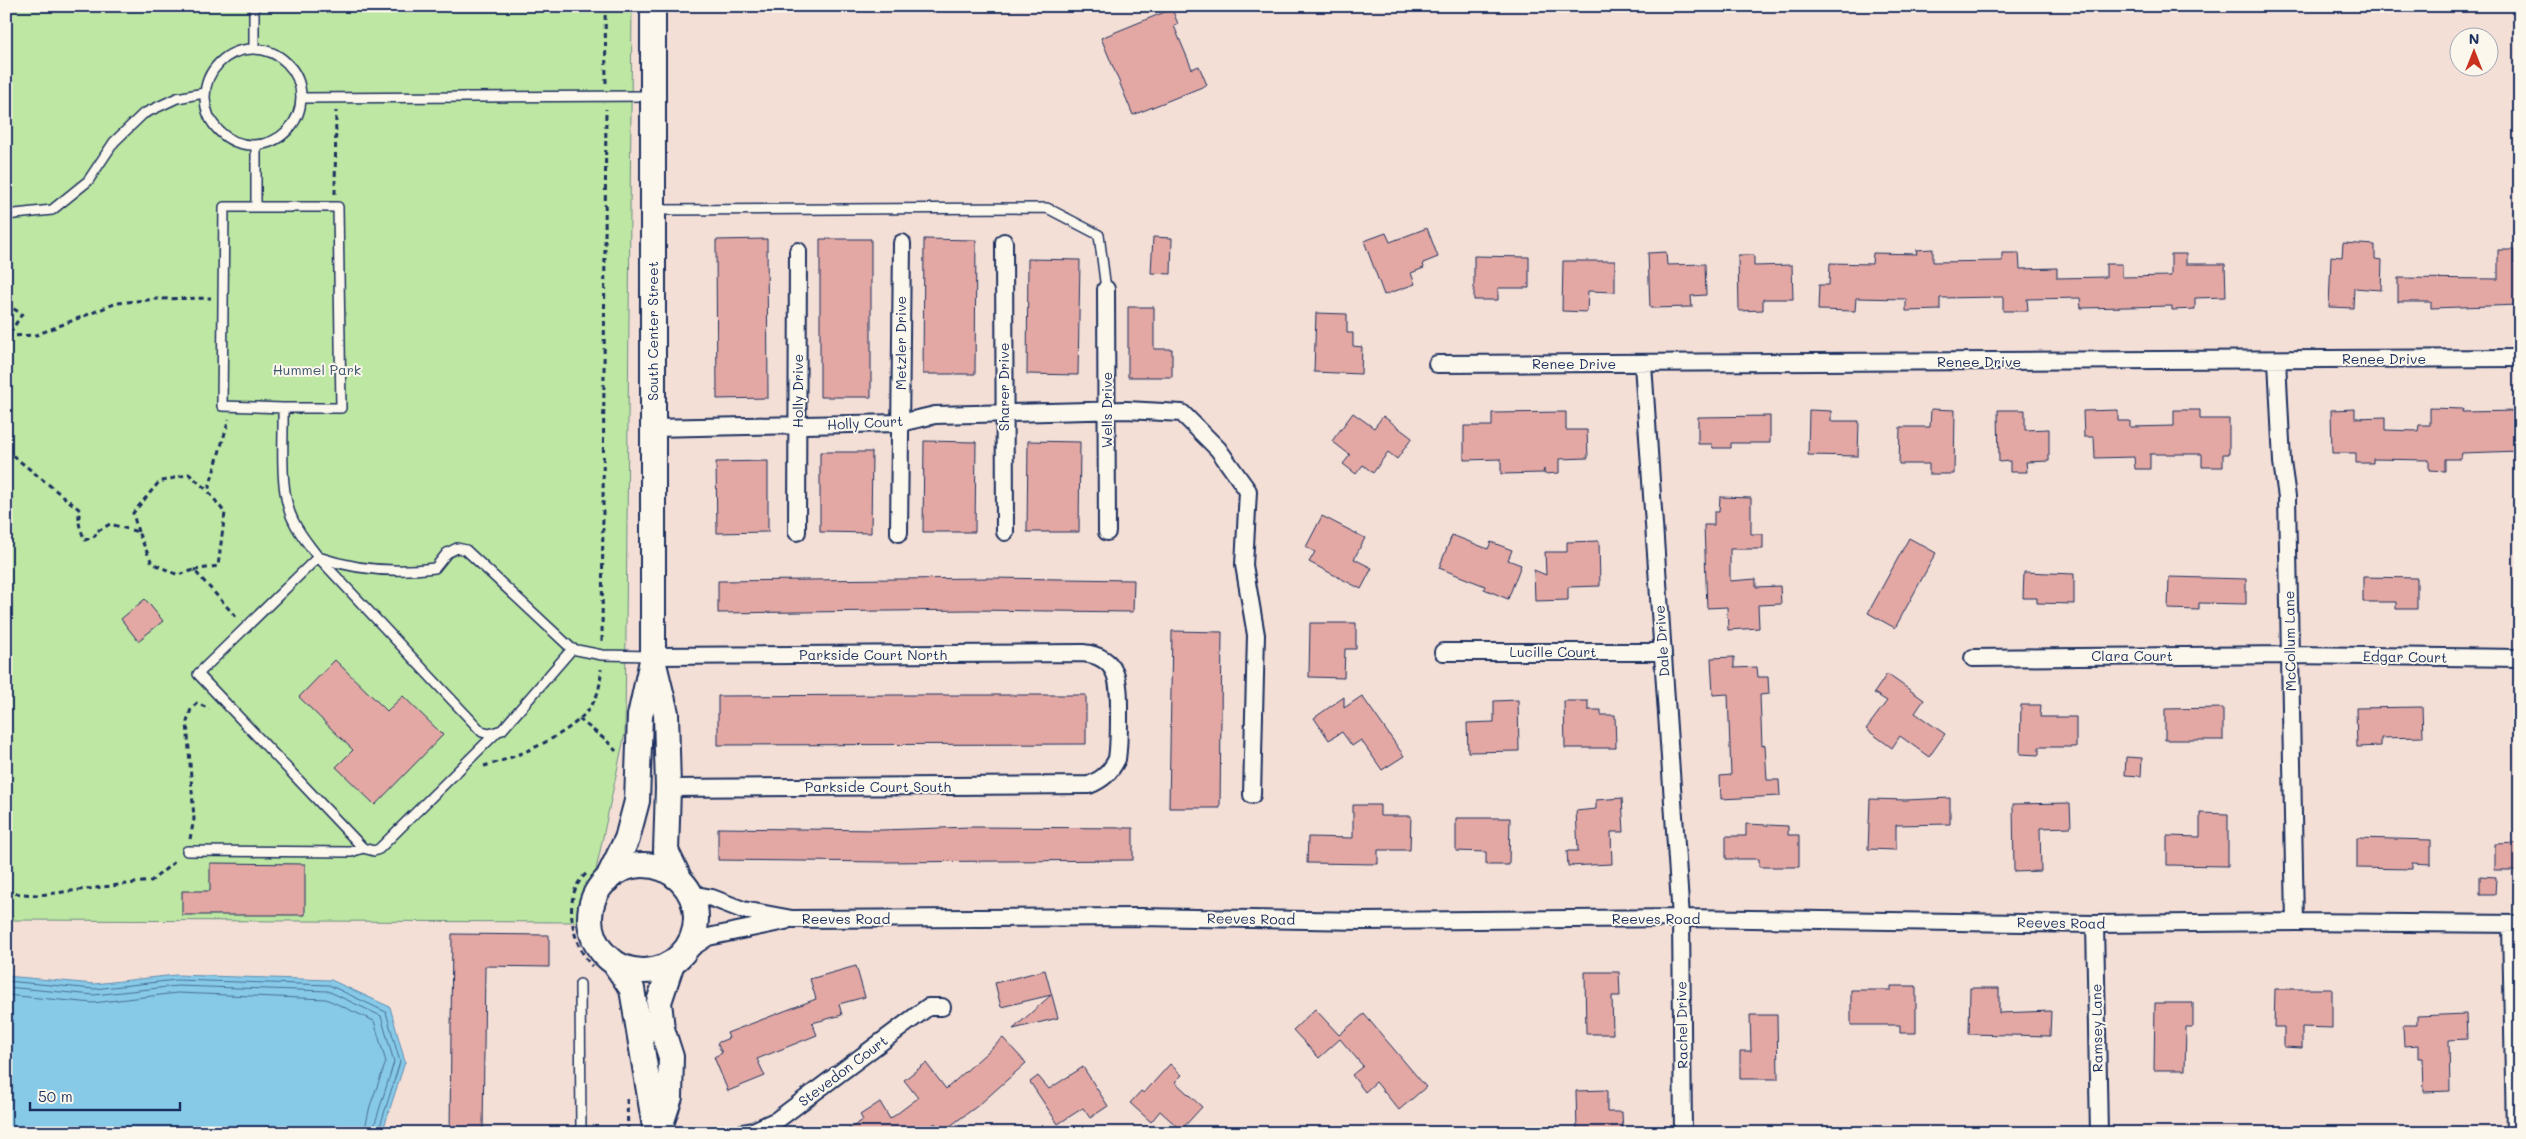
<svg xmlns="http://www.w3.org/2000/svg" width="2526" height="1139" viewBox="0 0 2526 1139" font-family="Mali,sans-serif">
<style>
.green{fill:#bee7a3;stroke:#6c8b80}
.water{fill:#87cae8;stroke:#5c8cb1}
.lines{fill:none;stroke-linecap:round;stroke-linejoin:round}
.shore{stroke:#466d95;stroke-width:1}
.building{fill:#e3a8a3;stroke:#1b2f5e}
.service-casing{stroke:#1b2f5e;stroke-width:12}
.minor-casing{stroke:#1b2f5e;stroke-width:20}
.secondary-casing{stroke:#1b2f5e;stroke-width:28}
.path{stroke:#1b2f5e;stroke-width:3;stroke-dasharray:5 4;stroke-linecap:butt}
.service{stroke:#fbf7ec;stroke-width:9}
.minor{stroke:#fbf7ec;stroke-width:16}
.secondary{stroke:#fbf7ec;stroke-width:24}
.labels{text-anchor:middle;stroke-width:4;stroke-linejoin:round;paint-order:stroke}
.street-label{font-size:14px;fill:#1b2f5e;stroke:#fbf7ec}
.park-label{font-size:14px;fill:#3c546c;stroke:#fbf7ec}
</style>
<rect width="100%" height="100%" fill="#f4dfd6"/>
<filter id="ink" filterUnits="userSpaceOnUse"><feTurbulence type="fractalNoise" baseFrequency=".02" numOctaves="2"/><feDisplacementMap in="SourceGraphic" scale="10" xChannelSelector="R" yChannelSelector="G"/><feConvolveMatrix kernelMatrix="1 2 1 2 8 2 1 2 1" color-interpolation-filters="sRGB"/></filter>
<g filter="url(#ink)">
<!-- green -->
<path class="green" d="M 6,6 L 632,6 L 625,733 L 585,922 L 6,920 Z"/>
<!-- water -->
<path class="water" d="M 176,975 L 331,980 L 390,1007 L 405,1062 L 382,1133 L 6,1133 L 6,976 L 94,984 Z"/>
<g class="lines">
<!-- shore -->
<path class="shore" d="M 6,981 L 94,989 L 176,980 L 329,985 L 386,1012 L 400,1062 L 378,1133
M 6,987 L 94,995 L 177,986 L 328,991 L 381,1016 L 394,1062 L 372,1133
M 6,995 L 93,1003 L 177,993 L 326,999 L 374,1021 L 386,1062 L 370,1106 L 364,1133"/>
</g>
<!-- building -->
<path class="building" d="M 1172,9 L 1178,24 L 1174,26 L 1192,69 L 1199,66 L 1207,85 L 1133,115 L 1101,38 Z
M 1427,228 L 1438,257 L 1423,263 L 1424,268 L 1411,273 L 1415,284 L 1384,295 L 1364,241 L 1386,233 L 1390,242 Z
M 1153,237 L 1172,238 L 1171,274 L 1151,273 Z
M 767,239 L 768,398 L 717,399 L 716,240 Z
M 820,239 L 871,239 L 871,397 L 820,397 Z
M 924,239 L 976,240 L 975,374 L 923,374 Z
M 2343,243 L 2375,245 L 2375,259 L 2382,260 L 2381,290 L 2354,288 L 2353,308 L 2329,307 L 2331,256 L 2342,257 Z
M 1933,249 L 1933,262 L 2002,261 L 2002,253 L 2019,253 L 2020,269 L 2057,268 L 2057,278 L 2106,277 L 2106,264 L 2122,264 L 2122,277 L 2171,276 L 2171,254 L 2186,254 L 2186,264 L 2225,264 L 2226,297 L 2195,298 L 2195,309 L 2172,310 L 2172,306 L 2081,308 L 2080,298 L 2027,299 L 2028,311 L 2003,311 L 2003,297 L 1940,298 L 1940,310 L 1906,311 L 1906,299 L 1856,298 L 1855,311 L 1818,310 L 1819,285 L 1829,285 L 1830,263 L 1872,264 L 1873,253 L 1917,254 L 1916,250 Z
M 2498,250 L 2514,250 L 2514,263 L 2520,263 L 2520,305 L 2431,308 L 2431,302 L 2398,302 L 2398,278 L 2498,279 Z
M 1666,252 L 1667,265 L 1705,264 L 1706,295 L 1691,296 L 1692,307 L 1650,308 L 1648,253 Z
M 1738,255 L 1754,255 L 1754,266 L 1792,265 L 1793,299 L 1763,299 L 1763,310 L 1739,311 Z
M 1474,256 L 1529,257 L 1529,288 L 1498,288 L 1498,300 L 1474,300 Z
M 1028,259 L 1080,260 L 1078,375 L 1027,374 Z
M 1563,261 L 1615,261 L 1615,292 L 1588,291 L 1587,312 L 1562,311 Z
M 1128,307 L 1154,307 L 1154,349 L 1172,349 L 1172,377 L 1128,377 Z
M 1316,313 L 1347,314 L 1347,333 L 1353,333 L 1353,346 L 1362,347 L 1361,374 L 1314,372 Z
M 2430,408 L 2463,409 L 2462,412 L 2520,411 L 2520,451 L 2462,453 L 2461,459 L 2445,459 L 2445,471 L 2429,470 L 2429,460 L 2373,459 L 2373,463 L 2356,463 L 2356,453 L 2332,453 L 2331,410 L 2355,409 L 2355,418 L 2385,417 L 2385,430 L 2418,431 L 2419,425 L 2430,425 Z
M 1931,409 L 1955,410 L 1954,474 L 1929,474 L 1929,464 L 1899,464 L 1900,427 L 1930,427 Z
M 1809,410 L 1831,411 L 1831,421 L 1859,421 L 1858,456 L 1808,455 Z
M 1998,410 L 2025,410 L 2025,430 L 2049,429 L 2049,461 L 2026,462 L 2027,472 L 2010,472 L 2010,461 L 1999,462 Z
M 2118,410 L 2118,421 L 2130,421 L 2130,427 L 2174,426 L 2174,410 L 2200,410 L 2200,419 L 2229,419 L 2229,454 L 2223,454 L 2223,467 L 2202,467 L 2202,454 L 2150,454 L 2150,469 L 2135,469 L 2134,457 L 2095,458 L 2094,437 L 2084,437 L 2083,411 Z
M 1566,412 L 1566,430 L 1587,430 L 1588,458 L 1559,459 L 1559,473 L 1544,474 L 1544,469 L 1543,473 L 1501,474 L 1501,459 L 1464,460 L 1464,426 L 1492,426 L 1492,413 Z
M 1353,413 L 1374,428 L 1383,416 L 1412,438 L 1397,459 L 1388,452 L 1373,473 L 1363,465 L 1356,474 L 1343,464 L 1350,455 L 1332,441 Z
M 1770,416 L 1770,443 L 1731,443 L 1731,448 L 1713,448 L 1712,444 L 1698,444 L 1698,417 Z
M 924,441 L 976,442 L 975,532 L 923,532 Z
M 1028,441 L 1080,442 L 1079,532 L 1027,532 Z
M 820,452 L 872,452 L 871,533 L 820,532 Z
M 768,461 L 768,532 L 717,533 L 716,462 Z
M 1720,497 L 1751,498 L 1751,534 L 1763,534 L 1763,549 L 1730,549 L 1730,581 L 1756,579 L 1756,587 L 1780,586 L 1781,604 L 1758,605 L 1759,628 L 1728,630 L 1727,607 L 1707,608 L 1704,525 L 1714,525 L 1714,512 L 1719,512 Z
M 1322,516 L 1365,538 L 1354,559 L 1372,568 L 1361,589 L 1309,562 L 1315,552 L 1306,547 Z
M 1452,535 L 1488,549 L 1491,542 L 1512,550 L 1508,560 L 1521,565 L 1508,599 L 1484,589 L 1485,586 L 1439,568 Z
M 1909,538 L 1936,553 L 1895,628 L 1868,613 Z
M 1599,541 L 1600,586 L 1568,587 L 1568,600 L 1535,601 L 1534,570 L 1546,575 L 1545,552 L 1567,552 L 1567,542 Z
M 2024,572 L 2074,574 L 2074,604 L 2037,603 L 2037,598 L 2023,598 Z
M 2169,577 L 2246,579 L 2246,604 L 2199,603 L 2199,610 L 2168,609 Z
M 2363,577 L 2417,578 L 2417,609 L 2396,609 L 2396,602 L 2363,602 Z
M 989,578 L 1134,580 L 1133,612 L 971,610 L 718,613 L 718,581 Z
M 145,599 L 163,621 L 138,641 L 121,619 Z
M 1310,623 L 1356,623 L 1356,649 L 1345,649 L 1344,678 L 1309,677 Z
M 1172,631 L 1222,632 L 1220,808 L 1169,808 Z
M 1734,657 L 1734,668 L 1757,667 L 1758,677 L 1768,677 L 1769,694 L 1760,695 L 1762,746 L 1765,745 L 1767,780 L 1779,780 L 1780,796 L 1721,799 L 1720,776 L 1731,775 L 1728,694 L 1713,695 L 1711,658 Z
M 335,660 L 387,711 L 403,696 L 443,735 L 375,805 L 336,767 L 353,750 L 299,697 Z
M 1887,674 L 1924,700 L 1915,713 L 1945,734 L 1929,757 L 1900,736 L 1892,748 L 1866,729 L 1887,701 L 1874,693 Z
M 892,695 L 1086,695 L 1086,744 L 718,745 L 718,696 Z
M 1362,696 L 1404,756 L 1382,770 L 1361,740 L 1352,746 L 1342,732 L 1329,740 L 1314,718 L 1344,697 L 1344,708 Z
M 1518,700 L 1519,751 L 1468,752 L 1467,723 L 1494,722 L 1494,701 Z
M 1564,701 L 1588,701 L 1588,710 L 1601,710 L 1601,715 L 1615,715 L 1616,748 L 1565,748 Z
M 2021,705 L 2041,705 L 2040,717 L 2076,717 L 2076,747 L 2039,747 L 2039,755 L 2020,754 Z
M 2422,707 L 2423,737 L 2381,738 L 2381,746 L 2357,747 L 2356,708 Z
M 2223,708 L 2223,740 L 2165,740 L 2165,709 Z
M 2126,757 L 2142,758 L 2141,776 L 2125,775 Z
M 1622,798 L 1624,832 L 1611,832 L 1612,864 L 1568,866 L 1567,851 L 1578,851 L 1576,811 L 1596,809 L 1596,800 Z
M 1950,798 L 1950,824 L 1896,825 L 1896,850 L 1868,849 L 1870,799 L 1906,800 Z
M 2070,803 L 2071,827 L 2040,828 L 2041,871 L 2014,872 L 2013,804 Z
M 1353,805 L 1380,805 L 1380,816 L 1411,816 L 1410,850 L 1378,850 L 1378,864 L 1307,863 L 1308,837 L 1353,838 Z
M 2200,813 L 2228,814 L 2228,866 L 2167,865 L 2167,836 L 2200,837 Z
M 1456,818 L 1510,818 L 1509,865 L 1486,865 L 1486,852 L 1456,851 Z
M 1746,824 L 1788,826 L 1788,835 L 1799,835 L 1799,867 L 1759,867 L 1759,859 L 1726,859 L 1726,836 L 1746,836 Z
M 970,827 L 1133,828 L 1133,860 L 882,862 L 718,860 L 718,828 L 882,830 Z
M 2357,838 L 2431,840 L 2431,864 L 2412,863 L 2412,869 L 2357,868 Z
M 2520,843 L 2520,870 L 2495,870 L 2495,844 Z
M 210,863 L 305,864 L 305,915 L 182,915 L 182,891 L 210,891 Z
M 2480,876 L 2496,877 L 2495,895 L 2480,895 Z
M 452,934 L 549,935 L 549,967 L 485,966 L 483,1133 L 450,1133 Z
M 856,966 L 865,997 L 839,1004 L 842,1015 L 812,1023 L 817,1035 L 757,1059 L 765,1076 L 728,1091 L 714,1057 L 722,1053 L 717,1043 L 729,1038 L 727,1033 L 816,999 L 810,979 Z
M 1045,970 L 1058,1018 L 1013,1029 L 1051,995 L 1001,1007 L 995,983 Z
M 1585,972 L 1619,972 L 1620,996 L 1612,996 L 1613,1034 L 1586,1034 Z
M 1891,986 L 1916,986 L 1916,1033 L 1900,1033 L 1900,1025 L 1851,1025 L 1851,990 L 1891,990 Z
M 1970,988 L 1999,988 L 1999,1013 L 2051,1011 L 2050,1036 L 1969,1034 Z
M 2275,989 L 2332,989 L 2332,1028 L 2302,1027 L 2302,1048 L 2284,1047 L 2284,1027 L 2274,1027 Z
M 2155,1003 L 2193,1003 L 2193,1027 L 2186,1027 L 2185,1070 L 2154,1070 Z
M 1315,1009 L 1339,1035 L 1364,1014 L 1426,1087 L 1399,1110 L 1376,1082 L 1365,1092 L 1352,1075 L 1363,1066 L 1340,1039 L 1319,1058 L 1293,1030 Z
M 2466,1014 L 2467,1039 L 2449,1040 L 2450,1091 L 2424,1092 L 2423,1058 L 2418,1058 L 2418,1045 L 2404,1046 L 2403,1025 L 2417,1025 L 2417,1016 Z
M 1750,1015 L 1777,1015 L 1778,1079 L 1740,1079 L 1740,1051 L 1751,1051 Z
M 1003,1038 L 1026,1063 L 980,1104 L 942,1132 L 935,1123 L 923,1133 L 843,1133 L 863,1120 L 860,1115 L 880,1102 L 890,1119 L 918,1098 L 904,1080 L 926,1063 L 946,1089 Z
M 1170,1064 L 1182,1075 L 1175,1082 L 1202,1107 L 1181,1130 L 1160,1111 L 1151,1122 L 1130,1103 L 1141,1091 L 1144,1093 Z
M 1083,1067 L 1108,1106 L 1090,1118 L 1083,1108 L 1058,1124 L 1030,1082 L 1038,1076 L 1049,1089 Z
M 1607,1090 L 1607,1112 L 1622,1112 L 1623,1133 L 1577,1133 L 1576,1091 Z"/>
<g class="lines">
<!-- service casing -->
<g class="service-casing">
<path id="service" d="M 254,6 L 254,49
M205 97a48 48 0 1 1 96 0a48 48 0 1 1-96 0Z
M 301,98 L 653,96
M 256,207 L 256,145
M 654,210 L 1047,208 L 1099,235 L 1106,289
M 6,215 L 52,210 L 88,181 L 114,142 L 143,114 L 177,98 L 204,93
M 283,408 L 222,406 L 224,207 L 338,207 L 341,408 L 283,408 C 284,442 278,492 294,522 C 300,535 310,546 318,557 L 198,674 L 363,848 L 374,851 L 379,849 L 496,733
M 572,649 L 502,730 L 489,734 L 482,732 L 318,557 C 356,570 396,573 435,568 L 447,553 L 457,548 L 466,550 L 572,649 L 602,655 L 652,656
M 187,851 L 351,852 L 363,848
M 580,984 L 581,1133"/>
</g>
<!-- minor casing -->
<g class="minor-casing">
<path id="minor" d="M 1004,242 L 1005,532
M 1106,289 L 1107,532
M 2277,360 L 2282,462 L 2287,497 L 2295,922
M 1437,364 L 2520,358
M 1643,364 L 1681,918 L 1683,1133
M 652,428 L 900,423 L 935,415 L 1126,410 L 1182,413 L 1218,449 L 1248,491 L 1244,565 L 1256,635 L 1252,795
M 797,532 L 798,251
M 899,533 L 902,243
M 1443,652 L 1663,652
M 653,656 L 1083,653 C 1121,657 1119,685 1119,716 C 1119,730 1119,745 1117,759 C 1110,773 1103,779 1089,785 L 668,788
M 1973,658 L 2291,655 L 2520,658
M 691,894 L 712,898 L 743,910 L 792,919 L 1140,917 L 1363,921 L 1681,918 L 2095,924 L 2295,922 L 2520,924
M 2095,924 L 2099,1133
M 2511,924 L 2515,1133
M 684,953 L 708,937 L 785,921
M 742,1133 L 753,1131 L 777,1120 L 928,1007 L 942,1007"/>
</g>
<!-- secondary casing -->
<g class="secondary-casing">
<path id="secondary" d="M 654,664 L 666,713 L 668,788 L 666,851 L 680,880
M590 918a53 53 0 1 1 106 0a53 53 0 1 1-106 0Z
M 607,880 L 627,839 L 637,801 L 640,716 L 653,656 L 653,6
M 613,961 L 632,989 L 656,1133
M 658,1133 L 670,1097 L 671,1057 L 662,1029 L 659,1002 L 672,963"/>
</g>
<!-- path -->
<path class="path" d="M 605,6 L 606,83
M 335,194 L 336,111
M 6,304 L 22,314 L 8,336
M 7,336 L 36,335 L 117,303 L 156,299 L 211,298
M 6,450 L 80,510 C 77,521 80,529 85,540 L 95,536 L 97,530 L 100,530 L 110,524 L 138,532 L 152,563 L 178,575 L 194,570 L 237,618
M 138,532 L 133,513 L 159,482 L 189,474 L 208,491
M 194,570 L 218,566 L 225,513 L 208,491 L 229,419
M 602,641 L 606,109
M 579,719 L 608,742 L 616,751
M 484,766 C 516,758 576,733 593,703 C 599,693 601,681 601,669
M 190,839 L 194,819 L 187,722 L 191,709 L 197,703 L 209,709
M 586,874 C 561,895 572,945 592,966
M 6,893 L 39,895 L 151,881 L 177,860
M 627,1099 L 628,1133"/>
<!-- service -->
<use href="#service" class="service"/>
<!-- minor -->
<use href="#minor" class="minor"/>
<!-- secondary -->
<use href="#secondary" class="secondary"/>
</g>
</g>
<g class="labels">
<!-- street labels -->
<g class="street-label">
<text transform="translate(653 331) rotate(-90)" y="5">South Center Street</text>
<text transform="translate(901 343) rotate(-90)" y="5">Metzler Drive</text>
<text x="2384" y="364">Renee Drive</text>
<text x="1979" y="367">Renee Drive</text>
<text x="1574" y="369">Renee Drive</text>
<text transform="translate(1004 387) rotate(-90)" y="5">Sharer Drive</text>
<text transform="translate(798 391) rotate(-90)" y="5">Holly Drive</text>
<text transform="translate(1107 410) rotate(-90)" y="5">Wells Drive</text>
<text transform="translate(865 423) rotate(-3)" y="5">Holly Court</text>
<text transform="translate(1662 641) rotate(-94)" y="5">Dale Drive</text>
<text transform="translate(2290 641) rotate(-91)" y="5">McCollum Lane</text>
<text x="1553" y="657">Lucille Court</text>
<text x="873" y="660">Parkside Court North</text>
<text x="2132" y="661">Clara Court</text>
<text transform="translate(2405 657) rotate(1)" y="5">Edgar Court</text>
<text x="878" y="792">Parkside Court South</text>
<text x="846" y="924">Reeves Road</text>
<text transform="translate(1251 919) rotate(1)" y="5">Reeves Road</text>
<text x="1656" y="924">Reeves Road</text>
<text transform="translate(2061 923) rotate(1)" y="5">Reeves Road</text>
<text transform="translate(1682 1025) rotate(-91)" y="5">Rachel Drive</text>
<text transform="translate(2097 1028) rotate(-91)" y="5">Ramsey Lane</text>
<text transform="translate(843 1071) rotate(-37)" y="5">Stevedon Court</text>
</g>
<!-- park labels -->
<g class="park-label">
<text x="317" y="375">Hummel Park</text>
</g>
</g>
<!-- margin -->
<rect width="2526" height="1139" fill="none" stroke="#fbf7ec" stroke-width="25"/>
<rect x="12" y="12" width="2501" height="1114" fill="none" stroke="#1b2f5e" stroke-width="2" filter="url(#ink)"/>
<!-- north arrow -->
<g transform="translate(2474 52)"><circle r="24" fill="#fbf7ec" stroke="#a1a7b3"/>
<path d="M0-4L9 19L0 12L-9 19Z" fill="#c8321e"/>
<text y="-8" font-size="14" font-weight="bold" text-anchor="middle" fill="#1b2f5e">N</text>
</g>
<!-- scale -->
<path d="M30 1102v8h150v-8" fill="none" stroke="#1b2f5e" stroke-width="2.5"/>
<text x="38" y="1102" font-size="15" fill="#1b2f5e" stroke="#fbf7ec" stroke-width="4" paint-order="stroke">50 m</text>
</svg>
